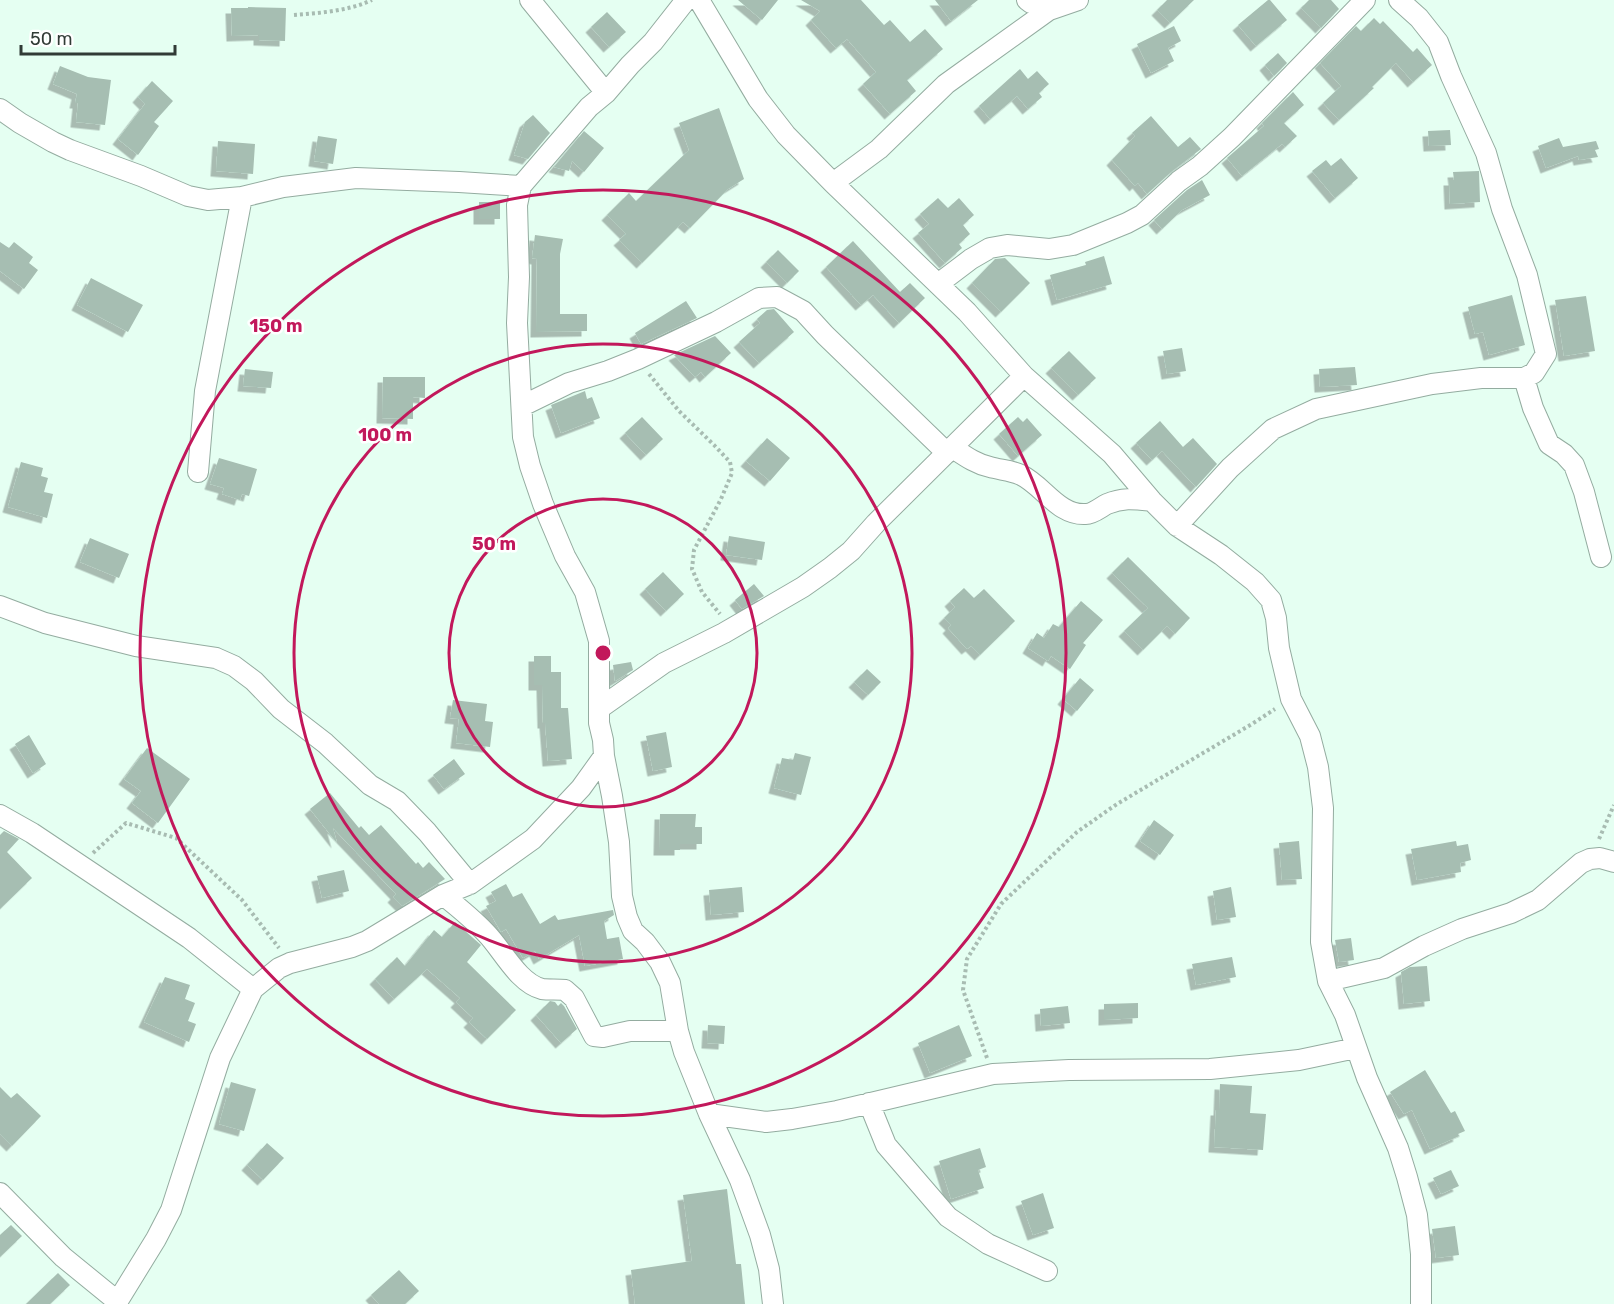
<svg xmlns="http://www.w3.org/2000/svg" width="1614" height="1304" viewBox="0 0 1614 1304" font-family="Rubik,sans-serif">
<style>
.building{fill:#a6beb2;filter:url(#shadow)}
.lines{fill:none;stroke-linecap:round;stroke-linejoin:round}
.minor-casing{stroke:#94aca0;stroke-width:22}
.path{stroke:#a8bcb2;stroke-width:4;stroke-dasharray:3 3;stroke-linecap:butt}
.minor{stroke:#fff;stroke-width:20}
.ring{fill:none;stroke:#c2185b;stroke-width:3}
.centre{fill:#c2185b;stroke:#fff;stroke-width:3}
.ring-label{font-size:18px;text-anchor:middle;font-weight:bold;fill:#c2185b;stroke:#fff;stroke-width:5;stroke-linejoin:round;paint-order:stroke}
</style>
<defs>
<filter id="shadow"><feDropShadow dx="-5.5" dy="5.5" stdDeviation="0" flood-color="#0004"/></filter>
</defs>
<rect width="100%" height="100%" fill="#e5fff2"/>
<!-- building -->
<path class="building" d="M 738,0 L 778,0 L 762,20 Z
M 801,0 L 861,0 L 884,25 L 890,20 L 910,42 L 925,29 L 943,49 L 907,80 L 916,91 L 890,114 L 863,84 L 876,72 L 847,39 L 836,48 L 811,20 L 820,11 Z
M 935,0 L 978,0 L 951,21 Z
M 1167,0 L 1194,0 L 1170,23 L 1157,10 Z
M 1268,0 L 1270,0 L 1287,20 L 1256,46 L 1238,25 Z
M 1309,0 L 1331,0 L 1339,9 L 1321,28 L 1301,8 Z
M 248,7 L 286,8 L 285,41 L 259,40 L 259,35 L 232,36 L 231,8 L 248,8 Z
M 607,12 L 626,32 L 609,47 L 591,27 Z
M 1374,18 L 1380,24 L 1383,21 L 1413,52 L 1417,48 L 1432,65 L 1413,82 L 1396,63 L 1372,87 L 1374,88 L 1339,120 L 1323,103 L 1341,86 L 1320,63 L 1356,26 L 1361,31 Z
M 1174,26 L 1181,41 L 1168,48 L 1174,61 L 1151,73 L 1137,44 Z
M 1278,53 L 1287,63 L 1274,76 L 1265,65 Z
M 60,66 L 88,77 L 111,80 L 105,125 L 76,122 L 78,103 L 75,103 L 77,94 L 53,84 Z
M 1020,69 L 1028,79 L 1037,71 L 1049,84 L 1039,93 L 1042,97 L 1028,109 L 1017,96 L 990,119 L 979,106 Z
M 152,81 L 173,101 L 154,122 L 159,126 L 138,155 L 118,139 L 145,104 L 138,97 Z
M 1293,92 L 1304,105 L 1284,123 L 1297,136 L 1285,147 L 1282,144 L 1242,176 L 1227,158 L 1264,126 L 1262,123 Z
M 719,108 L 744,179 L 728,189 L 690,228 L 683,222 L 642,263 L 619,240 L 626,234 L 607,215 L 629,193 L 636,201 L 689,150 L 679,123 Z
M 533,115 L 550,133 L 528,159 L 514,155 L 525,122 Z
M 1151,116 L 1178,147 L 1190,137 L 1201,149 L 1171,172 L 1147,194 L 1138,183 L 1135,186 L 1112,160 L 1135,136 L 1132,133 Z
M 1450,130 L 1451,145 L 1429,146 L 1428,131 Z
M 584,131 L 604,148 L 584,172 L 572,161 L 569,171 L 554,167 Z
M 318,136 L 337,139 L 333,164 L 314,161 Z
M 1559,138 L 1563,147 L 1596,141 L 1599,149 L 1595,150 L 1598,157 L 1579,160 L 1578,156 L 1546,168 L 1538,146 Z
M 218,141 L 255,144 L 253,174 L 216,171 Z
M 1341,158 L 1358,178 L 1335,198 L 1312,171 L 1326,160 L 1331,166 Z
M 1479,171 L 1480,202 L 1450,204 L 1449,180 L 1454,180 L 1453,172 Z
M 1202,180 L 1210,195 L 1182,210 L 1162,229 L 1154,220 L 1187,190 Z
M 938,198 L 948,208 L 959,198 L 974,215 L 963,225 L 970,234 L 959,244 L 962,248 L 945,263 L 918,233 L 929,224 L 920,214 Z
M 479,202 L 500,202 L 500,219 L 479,219 Z
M 535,235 L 563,239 L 560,254 L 560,314 L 587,314 L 587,331 L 536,332 L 537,259 L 532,258 Z
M 853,241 L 900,292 L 910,283 L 925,298 L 899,323 L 873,295 L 861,305 L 826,267 Z
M 0,242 L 9,248 L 14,242 L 33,257 L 29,263 L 38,270 L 24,289 L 0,271 Z
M 778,250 L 799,271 L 787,283 L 766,262 Z
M 1104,256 L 1112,284 L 1057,300 L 1050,275 L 1086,265 L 1085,262 Z
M 1005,258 L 1030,283 L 1001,312 L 972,283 L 995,259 Z
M 91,278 L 143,305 L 128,332 L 77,305 Z
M 1512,295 L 1525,345 L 1489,355 L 1483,332 L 1475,334 L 1468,307 Z
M 1586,296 L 1595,351 L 1564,356 L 1555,300 Z
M 686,301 L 697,318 L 641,344 L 635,333 Z
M 774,309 L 794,332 L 759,363 L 739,342 L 760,323 L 757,319 L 767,310 Z
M 715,336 L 731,353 L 705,377 L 701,372 L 695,377 L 674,355 Z
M 1182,348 L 1186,371 L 1167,374 L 1163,351 Z
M 1069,351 L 1096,378 L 1078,395 L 1051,368 Z
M 1355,367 L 1357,385 L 1320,387 L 1319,369 Z
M 245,369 L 273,372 L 271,388 L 243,386 Z
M 383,377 L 425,377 L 425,398 L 413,397 L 413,419 L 382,418 Z
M 585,391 L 587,399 L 592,397 L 600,418 L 561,433 L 551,405 Z
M 642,417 L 663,439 L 646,455 L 625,433 Z
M 1018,417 L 1023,422 L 1027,418 L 1042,435 L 1018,456 L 999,434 Z
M 1160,421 L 1183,447 L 1193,438 L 1217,464 L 1196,487 L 1162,451 L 1152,460 L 1136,443 Z
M 767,438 L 790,458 L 770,481 L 746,461 Z
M 219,458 L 257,469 L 249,496 L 242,494 L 240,500 L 222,494 L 224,488 L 210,484 Z
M 21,462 L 43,468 L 41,476 L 48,478 L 44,492 L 53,494 L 47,518 L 8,507 Z
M 729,536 L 765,542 L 762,560 L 726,555 Z
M 90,538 L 129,554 L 119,578 L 80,562 Z
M 1128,557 L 1190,618 L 1175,634 L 1167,626 L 1143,650 L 1124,631 L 1148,608 L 1112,573 Z
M 663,572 L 684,594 L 666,611 L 645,589 Z
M 754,584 L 764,596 L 742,609 L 735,600 Z
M 964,588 L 974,598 L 984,589 L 1015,621 L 980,655 L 971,646 L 967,649 L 948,628 L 951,625 L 944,618 L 955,607 L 950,601 Z
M 1081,601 L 1103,620 L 1083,643 L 1086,645 L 1070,669 L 1051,656 L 1048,661 L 1028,648 L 1037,633 L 1044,638 L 1053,624 L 1059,627 Z
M 534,656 L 551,656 L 551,672 L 561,672 L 561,708 L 568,708 L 572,759 L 548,761 L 545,723 L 543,723 L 542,685 L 534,685 Z
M 631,662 L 633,670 L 615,681 L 613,665 Z
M 867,669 L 881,682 L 868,695 L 854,682 Z
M 1080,678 L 1094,690 L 1077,711 L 1063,699 Z
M 453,700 L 487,704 L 485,721 L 493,722 L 490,747 L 456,743 L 459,719 L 450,718 Z
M 666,732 L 672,767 L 653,771 L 646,736 Z
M 29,735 L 46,764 L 33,773 L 15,744 Z
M 147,748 L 190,779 L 158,823 L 132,803 L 141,791 L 124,779 Z
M 795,753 L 811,757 L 801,795 L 774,788 L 782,758 L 793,760 Z
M 454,759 L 465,774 L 444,789 L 433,775 Z
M 330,793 L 359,828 L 361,826 L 369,835 L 381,825 L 416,864 L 418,862 L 423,868 L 429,862 L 445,879 L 402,906 L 393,897 L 396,894 L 333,828 L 337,843 L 310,809 Z
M 660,814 L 696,814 L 695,827 L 702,827 L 702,844 L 680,844 L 680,850 L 659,850 Z
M 1154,820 L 1174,835 L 1160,855 L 1140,841 Z
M 4,831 L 19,839 L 7,852 L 32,878 L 0,909 L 0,835 Z
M 1299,841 L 1302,879 L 1282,880 L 1279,843 Z
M 1456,841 L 1457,846 L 1468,844 L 1471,860 L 1460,863 L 1461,872 L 1417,880 L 1411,849 Z
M 344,870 L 349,891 L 322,898 L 317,876 Z
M 506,884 L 513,897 L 522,893 L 540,924 L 555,915 L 558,920 L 613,910 L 614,915 L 604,921 L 607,939 L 619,937 L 623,959 L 585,966 L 579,935 L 539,959 L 535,951 L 523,958 L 506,929 L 501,932 L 486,906 L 496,901 L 491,892 Z
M 742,887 L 744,912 L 711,915 L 709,890 Z
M 1231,887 L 1236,917 L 1217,920 L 1213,891 Z
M 455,922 L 481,945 L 467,962 L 516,1010 L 487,1039 L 469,1022 L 473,1018 L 456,1002 L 460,998 L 427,969 L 394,999 L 375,979 L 397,957 L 405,966 L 434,930 L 442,937 Z
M 1351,938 L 1354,960 L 1339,962 L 1335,940 Z
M 1232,957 L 1236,977 L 1196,985 L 1192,964 Z
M 1427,966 L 1430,1001 L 1404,1004 L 1401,972 L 1410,967 Z
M 165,977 L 190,985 L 185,999 L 195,1003 L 188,1021 L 196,1024 L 189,1042 L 144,1022 Z
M 550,1001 L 555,1002 L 558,1006 L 561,1003 L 564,1006 L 577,1029 L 561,1043 L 536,1015 Z
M 1138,1003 L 1138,1018 L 1104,1020 L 1104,1004 Z
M 1068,1006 L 1070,1023 L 1041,1026 L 1040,1009 Z
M 708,1025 L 725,1026 L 724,1044 L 707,1043 Z
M 959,1025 L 972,1056 L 930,1073 L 918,1043 Z
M 1425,1070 L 1451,1113 L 1455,1111 L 1465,1131 L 1458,1134 L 1459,1136 L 1430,1149 L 1412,1110 L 1404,1114 L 1390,1092 Z
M 231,1082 L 256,1089 L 244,1131 L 219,1124 Z
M 1220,1084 L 1252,1086 L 1250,1113 L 1266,1114 L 1263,1150 L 1214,1147 L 1216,1110 L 1219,1110 Z
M 0,1087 L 11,1098 L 17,1093 L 41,1116 L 12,1146 L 0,1134 Z
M 267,1143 L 284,1158 L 263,1180 L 247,1165 Z
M 980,1148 L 986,1167 L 978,1170 L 984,1188 L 951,1199 L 939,1161 Z
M 1451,1170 L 1459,1186 L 1441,1194 L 1433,1178 Z
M 727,1189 L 736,1264 L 741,1264 L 745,1304 L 635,1304 L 631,1270 L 692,1261 L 683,1195 Z
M 1043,1193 L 1054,1228 L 1033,1235 L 1021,1201 Z
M 11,1225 L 22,1236 L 0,1257 L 0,1235 Z
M 1455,1226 L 1459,1255 L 1436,1258 L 1432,1229 Z
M 399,1270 L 419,1291 L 405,1304 L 379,1304 L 371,1295 Z
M 58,1273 L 70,1285 L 50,1304 L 26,1304 Z"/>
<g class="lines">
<!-- minor casing -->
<g class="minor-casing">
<path id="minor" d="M 530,0 L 606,93
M 699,0 L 758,99 L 786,135 L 833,183 L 967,312 L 1024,376 L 1112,454 L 1152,501 L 1177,526 L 1221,555 L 1255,582 L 1271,600 L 1276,618 L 1279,648 L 1291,699 L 1310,736 L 1318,767 L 1323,808 L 1321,942 L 1328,981 L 1345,1015 L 1367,1078 L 1398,1148 L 1407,1177 L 1417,1215 L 1421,1254 L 1421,1304
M 1027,0 L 1031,3 L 1049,10
M 1399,0 L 1419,18 L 1438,42 L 1451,76 L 1486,153 L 1502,209 L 1527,275 L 1546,354 L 1534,373 L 1524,378 L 1533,408 L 1549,444 L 1564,454 L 1574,465 L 1584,492 L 1601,557
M 0,109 L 20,123 L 53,142 L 70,150 L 141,176 L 188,196 L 208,200 L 242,197 L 283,187 L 356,178 L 459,182 L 521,186
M 833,183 L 879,149 L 946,84 L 1049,10 L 1078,0
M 938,284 L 971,259 L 990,248 L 1007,245 L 1049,249 L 1073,245 L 1127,223 L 1142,215 L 1179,181 L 1200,166 L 1232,137 L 1365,0
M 522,406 L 569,383 L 608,371 L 638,359 L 716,322 L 759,298 L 777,297 L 803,311 L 825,335 L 947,453
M 953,448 C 965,456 976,464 990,467 C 1000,470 1011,470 1021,475 C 1043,485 1058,516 1086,514 C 1093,514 1101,507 1107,504 C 1123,497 1135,499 1152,501
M 198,472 L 205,391 L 242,197
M 1177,526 L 1230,468 L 1273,429 L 1316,409 L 1432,384 L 1481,378 L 1524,378
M 0,606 L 45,623 L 136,646 L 216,658 L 234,666 L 254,681 L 281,709 L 325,743 L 370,785 L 397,801 L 427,832 L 470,884
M 600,708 L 664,663 L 724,633 L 803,587 L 830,568 L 851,551 L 876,523 L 1024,376
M 604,756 L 612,796 L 619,842 L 622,896 L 627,917 L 633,931 L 645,942 L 660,962 L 670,983 L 678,1031 L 684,1052 L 709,1114 L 740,1180 L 760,1235 L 769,1269 L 773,1304
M 0,815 L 32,833 L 189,938 L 253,989
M 443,895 C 458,907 473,919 486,933 C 502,949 518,983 542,989 C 549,990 558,989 565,990 L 574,998 L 594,1036 L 603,1037 L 630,1031 L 678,1031
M 1328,981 L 1384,968 L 1424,946 L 1462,929 L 1511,913 L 1538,900 L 1581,863 L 1590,859 L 1600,858 L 1614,862
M 869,1103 L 886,1145 L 948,1217 L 988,1244 L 1047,1271
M 709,1114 L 766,1122 L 792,1119 L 837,1111 L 993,1074 L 1069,1070 L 1210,1069 L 1299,1060 L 1356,1048
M 0,1193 L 63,1257 L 117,1301
M 116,1304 L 156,1239 L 171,1210 L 220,1058 L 253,989 L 279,968 L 290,963 L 352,947 L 367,941 L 443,895 L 470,884 L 533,839 L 581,788 L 604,756 L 603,740 L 599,723 L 599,641 L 585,592 L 565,556 L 543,504 L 530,466 L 523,437 L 517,323 L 519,277 L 517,205 L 521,186 L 589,107 L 606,93 L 630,65 L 653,42 L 686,0"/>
</g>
<!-- path -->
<path class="path" d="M 294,15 C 320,13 348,11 372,0
M 649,374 L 679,411 L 714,445 L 730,462 L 732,473 L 721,499 L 694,550 L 692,569 L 702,592 L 720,614
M 1599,839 L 1614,805
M 93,853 L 126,823 L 176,838 L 242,900 L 279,948
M 987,1058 L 963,990 L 967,959 L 1001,904 L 1077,832 L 1117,804 L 1252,724 L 1275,709"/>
<!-- minor -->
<use href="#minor" class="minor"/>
</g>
<!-- distance rings -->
<g class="ring">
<circle cx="603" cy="653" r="154"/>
<circle cx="603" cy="653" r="309"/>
<circle cx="603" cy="653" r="463"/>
</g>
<circle cx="603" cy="653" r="9" class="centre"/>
<g class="ring-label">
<text x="276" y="332">150 m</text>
<text x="385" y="441">100 m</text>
<text x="494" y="550">50 m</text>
</g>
<!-- scale -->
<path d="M21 45v9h154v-9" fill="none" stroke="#313b36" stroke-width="3"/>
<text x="30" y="45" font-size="18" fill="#313b36" stroke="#ffffff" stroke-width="4.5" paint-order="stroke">50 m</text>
</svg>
